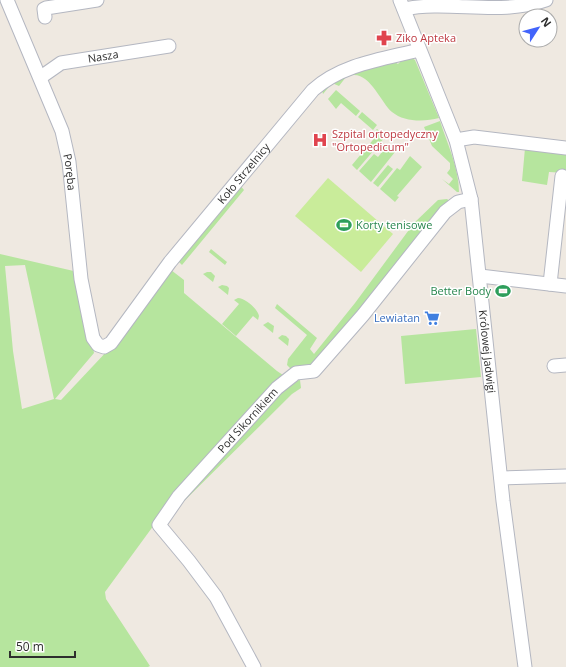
<svg xmlns="http://www.w3.org/2000/svg" width="566" height="667" viewBox="0 0 566 667" font-family="'Open Sans',sans-serif">
<style>
.green{fill:#b6e59e;fill-rule:evenodd}
.pitch{fill:#c9ec9a}
.lines{fill:none;stroke-linecap:round;stroke-linejoin:round}
.minor-casing{stroke:#b4b7c1;stroke-width:15}
.minor{stroke:#fff;stroke-width:13}
.labels{text-anchor:middle;stroke-width:3;stroke-linejoin:round;paint-order:stroke}
.health-label{font-size:11px;fill:#be3a42;stroke:#fff;text-anchor:start}
.street-label{font-size:11px;fill:#2e2e2e;stroke:#fff}
.leisure-label{font-size:11px;fill:#27864d;stroke:#fff;text-anchor:start}
.shop-label{font-size:11px;fill:#366cbe;stroke:#fff;text-anchor:end}
</style>
<rect width="100%" height="100%" fill="#efe9e1"/>
<!-- green -->
<path class="green" d="M 412,58 L 415,60 L 439,118 C 424,122 404,122 392,112 C 380,102 368,66 346,77 L 339,86 L 332,83 L 323,94 L 322,90 L 349,70 L 393,61 L 398,64 L 402,60 Z
M 336,90 L 360,111 L 356,116 L 341,103 L 336,109 L 328,99 Z
M 362,112 L 377,125 L 373,130 L 358,117 Z
M 440,121 C 447,143 459,168 459,192 L 457,192 L 442,179 L 449,184 L 453,179 L 447,173 L 450,169 L 450,163 L 432,146 L 424,127 Z
M 377,129 L 386,136 L 357,170 L 352,165 L 377,135 L 374,132 Z
M 387,146 L 395,152 L 371,182 L 359,171 L 374,154 L 378,157 Z
M 525,148 L 566,152 L 566,173 L 549,172 L 547,185 L 522,181 Z
M 410,156 L 422,167 L 397,196 L 399,197 L 395,202 L 380,189 L 397,168 L 400,170 Z
M 388,165 L 393,169 L 378,187 L 373,183 Z
M 238,183 L 244,190 L 182,265 L 178,261 Z
M 447,199 L 451,202 L 313,368 L 293,371 L 287,365 L 288,359 L 307,335 L 275,308 L 277,304 L 317,338 L 310,349 L 314,354 L 355,303 L 414,223 L 438,200 Z
M 211,249 L 227,262 L 225,265 L 209,252 Z
M 0,254 L 78,272 L 94,353 L 55,399 L 61,400 L 109,349 L 171,270 L 184,280 L 184,293 L 277,371 L 292,381 L 300,380 L 301,388 L 292,394 L 171,514 L 162,514 L 105,592 L 106,599 L 150,666 L 148,667 L 0,667 ZM 25,265 L 54,399 L 22,409 L 13,351 L 5,266 Z
M 207,272 L 211,272 L 215,276 L 213,282 L 203,274 Z
M 222,285 L 227,286 L 229,288 L 228,295 L 218,287 Z
M 238,298 C 245,298 258,309 259,316 L 258,320 L 253,316 L 236,336 L 222,324 L 239,304 L 234,300 Z
M 268,322 L 274,326 L 273,333 L 263,325 Z
M 476,329 L 481,377 L 405,384 L 401,336 Z
M 282,335 L 286,336 L 289,339 L 288,346 L 278,338 Z"/>
<!-- pitch -->
<path class="pitch" d="M 328,178 L 393,234 L 361,272 L 295,216 Z"/>
<g class="lines">
<!-- minor casing -->
<g class="minor-casing">
<g id="minor">
<path id="s1" d="M 7,0 L 62,131 L 69,162 L 81,279 L 93,338 L 98,345 L 104,347 L 111,343 L 170,262 L 313,90 C 342,64 383,59 419,50"/>
<path id="s2" d="M 400,0 L 456,140 L 471,199 L 503,501 L 525,667"/>
<path d="M 404,9 C 448,0 502,16 546,0"/>
<path d="M 45,17 L 44,9 L 46,8 L 97,0"/>
<path id="s3" d="M 41,77 L 61,63 L 169,46"/>
<path d="M 456,140 L 474,137 L 566,148"/>
<path d="M 480,276 L 566,286"/>
<path d="M 550,284 L 562,176"/>
<path d="M 554,366 L 566,365"/>
<path d="M 501,478 L 566,476"/>
<path id="s4" d="M 254,667 L 216,597 L 189,561 L 159,525 L 179,496 L 277,388 L 296,373 L 314,371 L 363,315 L 445,212 L 458,202 L 471,199"/>
</g>
</g>
<!-- minor -->
<use href="#minor" class="minor"/>
</g>
<!-- icons -->
<defs>
<g id="pharmacy-bare" transform="scale(1.2)"><path d="M-2-6h4v4h4v4h-4v4h-4v-4h-4v-4h4Z" fill="#e0444e" stroke="#fff" stroke-width="2.5" paint-order="stroke"/></g>
<g id="hospital-bare" transform="scale(1.2)"><path d="M-5-5h3v3.5h4V-5h3V5h-3V1.5h-4V5h-3Z" fill="#e0444e" stroke="#fff" stroke-width="2.5" paint-order="stroke"/></g>
<g id="stadium-bare" transform="scale(1.2)"><path d="M0-5a6.5 5 0 1 0 0 10a6.5 5 0 1 0 0-10ZM-3.5-1.8h7v3.6h-7Z" fill="#2e9e5b" stroke="#fff" stroke-width="2.5" paint-order="stroke"/></g>
<g id="supermarket-bare" transform="scale(1.2)"><path d="M-6-5.5h2.5l.6 2H6L4.5 2H-2.5L-4.4-4H-6ZM-1.5 3.2a1.3 1.3 0 1 0 .1 0ZM3 3.2a1.3 1.3 0 1 0 .1 0Z" fill="#3f7fe0" stroke="#fff" stroke-width="2.5" paint-order="stroke"/></g>
</defs>
<g fill-rule="evenodd">
<use href="#pharmacy-bare" x="384" y="38"/>
<use href="#hospital-bare" x="320" y="140"/>
<use href="#stadium-bare" x="344" y="225"/>
<use href="#stadium-bare" x="503" y="291"/>
<use href="#supermarket-bare" x="432" y="318"/>
</g>
<g class="labels">
<!-- health labels -->
<g class="health-label">
<text x="396" y="42">Ziko Apteka</text>
<text x="332" y="138">Szpital ortopedyczny<tspan x="332" dy="13">"Ortopedicum"</tspan></text>
</g>
<!-- street labels -->
<g class="street-label">
<text dy="4" stroke="none"><textPath href="#s3" startOffset="67">Nasza</textPath></text>
<text dy="4" stroke="none"><textPath href="#s1" startOffset="184">Poręba</textPath></text>
<text dy="4" stroke="none"><textPath href="#s1" startOffset="590">Koło Strzelnicy</textPath></text>
<text dy="4" stroke="none"><textPath href="#s2" startOffset="365">Królowej Jadwigi</textPath></text>
<text dy="4" stroke="none"><textPath href="#s4" startOffset="309">Pod Sikornikiem</textPath></text>
</g>
<!-- leisure labels -->
<g class="leisure-label">
<text x="356" y="229">Korty tenisowe</text>
<text x="491" y="295" text-anchor="end">Better Body</text>
</g>
<!-- shop labels -->
<g class="shop-label">
<text x="420" y="322">Lewiatan</text>
</g>
</g>
<!-- north arrow -->
<g transform="translate(538 28) rotate(54)"><circle r="19" fill="#ffffff" stroke="#ababab"/>
<path d="M0-3L7 15L0 10L-7 15Z" fill="#4264fb"/>
<text y="-6" font-size="11" font-weight="bold" text-anchor="middle" fill="#2e2e2e">N</text>
</g>
<!-- scale -->
<path d="M10 651v6h65v-6" fill="none" stroke="#2e2e2e" stroke-width="2"/>
<text x="16" y="651" font-size="12" fill="#2e2e2e" stroke="#ffffff" stroke-width="3" paint-order="stroke">50 m</text>
</svg>
